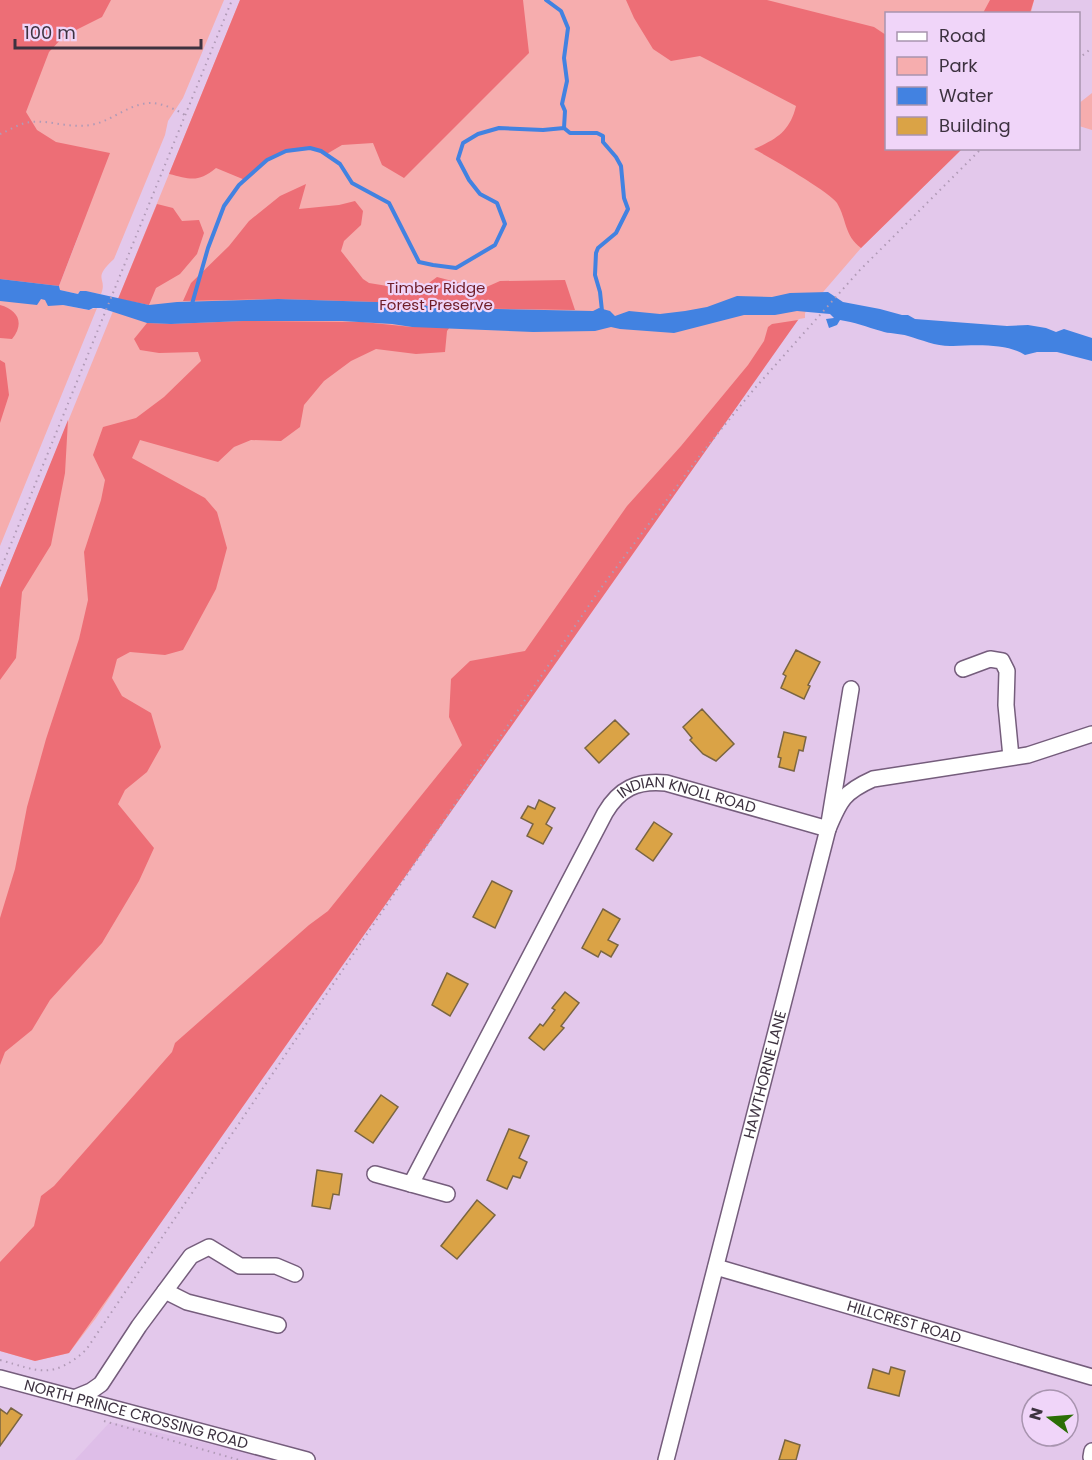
<svg xmlns="http://www.w3.org/2000/svg" width="1092" height="1460" viewBox="0 0 1092 1460" font-family="Poppins,sans-serif">
<style>
.built{fill:#debee8}
.green{fill:#f6adae}
.forest{fill:#ed6e76}
.water{fill:#4282e1}
.lines{fill:none;stroke-linecap:round;stroke-linejoin:round}
.stream{stroke:#4282e1;stroke-width:4}
.building{fill:#daa346;stroke:#7a6542;stroke-width:1.5}
.minor-casing{stroke:#755d7c;stroke-width:18}
.path{stroke:#b09ab6;stroke-width:2;stroke-dasharray:1.5 4.5;stroke-linecap:butt}
.minor{stroke:#fff;stroke-width:15}
.labels{text-anchor:middle;stroke-width:4.5;stroke-linejoin:round;paint-order:stroke}
.park-label{font-size:15px;fill:#6e1d27;stroke:#f0d5f9}
.street-label{font-size:15px;fill:#3d3240;stroke:#f0d5f9}
</style>
<rect width="100%" height="100%" fill="#e3c8eb"/>
<!-- built -->
<path class="built" d="M 110,1422 L 283,1460 L 75,1460 Z"/>
<!-- green -->
<path class="green" d="M 0,0 L 224,0 L 183,98 L 168,121 L 165,135 L 114,259 C 91,280 108,277 101,294 L 80,291 L 78,294 L 60,290 L 59,286 L 81,229 L 49,305 L 63,305 L 88,310 L 97,308 L 0,546 Z
M 240,0 L 1034,0 L 1031,13 L 886,14 L 886,148 L 962,149 L 861,248 L 805,313 L 805,318 L 799,319 L 684,454 L 447,787 L 96,1318 L 69,1353 L 35,1361 L 0,1351 L 0,588 Z
M 1092,93 L 1092,130 L 1079,126 L 1078,104 Z"/>
<!-- forest -->
<path class="forest" d="M 0,0 L 111,0 L 102,17 L 64,36 L 49,52 L 26,112 L 37,130 L 56,142 L 110,153 L 59,286 L 0,279 Z
M 240,0 L 523,0 L 529,53 L 404,178 L 382,165 L 373,143 L 342,145 L 325,155 L 310,148 L 286,151 L 267,160 L 245,180 L 216,168 C 198,183 190,179 169,174 Z
M 626,0 L 767,0 L 874,27 L 886,35 L 886,148 L 962,149 L 861,248 C 844,235 847,220 837,203 C 830,192 769,157 754,149 C 777,139 790,131 796,106 L 700,56 L 671,61 L 653,49 L 634,18 Z
M 990,0 L 1034,0 L 1030,13 L 983,13 Z
M 306,184 L 299,209 L 339,205 L 355,201 L 363,211 L 361,225 L 344,241 L 341,251 L 363,279 L 369,283 L 418,291 L 437,277 L 482,289 L 500,281 L 565,280 L 575,310 L 442,308 L 408,303 L 278,299 L 183,301 L 191,283 L 229,246 L 249,221 L 280,196 Z
M 157,204 L 173,208 L 182,221 L 199,220 L 204,233 L 197,254 L 180,274 L 156,288 L 149,305 L 118,299 Z
M 0,305 C 18,310 25,323 12,339 L 0,338 Z
M 798,320 L 69,1353 L 35,1361 L 0,1351 L 0,1262 L 34,1226 L 41,1196 L 54,1186 L 172,1052 L 175,1043 L 309,925 L 328,911 L 462,745 L 449,717 L 451,679 L 470,661 L 525,651 L 627,506 L 681,446 L 748,365 L 764,341 L 768,327 L 772,324 Z
M 243,321 L 363,322 L 412,327 L 450,327 L 447,331 L 445,352 L 416,354 L 376,349 L 351,361 L 324,381 L 304,405 L 300,427 L 281,441 L 251,440 L 234,447 L 218,462 L 140,440 L 132,458 L 205,498 L 217,512 L 227,548 L 216,589 L 183,650 L 165,655 L 130,652 L 117,659 L 112,678 L 122,696 L 151,713 L 161,747 L 147,772 L 125,790 L 118,804 L 154,848 L 139,881 L 102,943 L 50,1000 L 32,1030 L 5,1052 L 0,1065 L 0,918 L 15,869 L 27,807 L 46,739 L 79,639 L 88,600 L 84,552 L 101,500 L 105,480 L 93,455 L 103,427 L 136,418 L 164,397 L 201,361 L 198,352 L 159,353 L 140,350 L 134,339 L 147,323 L 171,324 Z
M 0,360 L 5,363 L 9,395 L 0,423 Z
M 68,420 L 65,473 L 51,545 L 22,592 L 16,658 L 0,680 L 0,588 Z"/>
<!-- water -->
<path class="water" d="M 0,279 L 59,286 L 60,290 L 78,294 L 80,291 L 86,291 L 149,305 L 177,302 L 278,299 L 408,303 L 442,308 L 593,311 L 599,308 L 610,311 L 615,316 L 629,311 L 660,314 L 685,311 L 707,307 L 737,296 L 772,297 L 790,293 L 828,292 L 843,302 L 880,309 L 902,315 L 908,315 L 915,319 L 1007,326 L 1028,325 L 1046,328 L 1056,332 L 1064,329 L 1092,338 L 1092,361 L 1057,352 L 1037,352 L 1025,355 C 1007,343 975,345 953,346 C 938,347 922,340 908,336 C 899,333 889,334 881,331 C 867,327 854,322 840,320 L 837,325 L 829,328 L 826,319 L 834,318 L 830,314 L 797,311 L 775,315 L 744,315 L 674,333 L 620,329 L 611,327 L 595,331 L 533,332 L 412,327 L 392,324 L 342,321 L 243,321 L 171,324 L 147,323 L 101,308 L 93,308 L 89,310 L 63,305 L 48,306 L 45,300 L 41,299 L 37,305 L 0,301 Z"/>
<g class="lines">
<!-- stream -->
<path class="stream" d="M 546,0 L 561,11 L 568,28 L 564,58 L 567,81 L 562,104 L 565,111 L 564,128 L 570,133 L 597,133 L 603,136 L 603,142 L 616,157 L 621,166 L 624,198 L 628,209 L 616,233 L 598,248 L 596,253 L 595,275 L 600,292 L 602,311
M 192,304 L 208,248 L 224,206 L 239,185 L 267,160 L 286,151 L 310,148 L 321,151 L 340,164 L 352,183 L 389,203 L 419,262 L 433,265 L 456,268 L 495,245 L 505,224 L 497,203 L 480,194 L 469,180 L 458,159 L 463,143 L 478,134 L 499,128 L 543,130 L 564,128"/>
</g>
<!-- building -->
<path class="building" d="M 796,650 L 820,662 L 808,685 L 810,686 L 804,699 L 781,688 L 786,676 L 783,674 Z
M 702,709 L 734,744 L 716,761 L 703,754 L 690,740 L 692,738 L 683,727 Z
M 615,720 L 629,734 L 599,763 L 585,748 Z
M 784,732 L 806,737 L 803,751 L 799,750 L 794,771 L 779,767 L 781,758 L 778,757 Z
M 539,800 L 555,808 L 546,824 L 552,828 L 543,844 L 527,836 L 533,824 L 521,818 L 528,806 L 535,809 Z
M 654,822 L 672,834 L 653,861 L 636,849 Z
M 492,881 L 512,891 L 495,928 L 473,917 Z
M 603,909 L 620,919 L 608,940 L 618,945 L 611,957 L 601,951 L 598,957 L 582,948 Z
M 447,973 L 468,984 L 450,1016 L 432,1005 Z
M 565,992 L 579,1003 L 561,1026 L 564,1028 L 544,1050 L 529,1038 L 540,1024 L 543,1026 L 555,1010 L 552,1008 Z
M 381,1095 L 398,1107 L 373,1143 L 355,1131 Z
M 509,1129 L 529,1136 L 519,1158 L 527,1162 L 520,1178 L 513,1176 L 507,1189 L 487,1180 Z
M 317,1170 L 342,1174 L 339,1195 L 333,1194 L 330,1209 L 312,1206 Z
M 477,1200 L 495,1215 L 457,1259 L 441,1246 Z
M 891,1367 L 905,1371 L 899,1396 L 868,1388 L 873,1369 L 889,1374 Z
M 11,1408 L 22,1415 L 0,1446 L 0,1409 L 7,1414 Z
M 785,1440 L 800,1445 L 796,1460 L 779,1460 Z"/>
<g class="lines">
<!-- minor casing -->
<g class="minor-casing">
<g id="minor">
<path d="M 963,669 L 990,659 L 1002,661 L 1007,671 L 1006,705 L 1011,757"/>
<path d="M 375,1174 L 447,1194"/>
<path id="s1" d="M 411,1184 L 605,813 C 619,789 637,780 666,783 L 828,829 C 840,800 844,792 873,779 L 1028,755 L 1092,734"/>
<path id="s2" d="M 716,1267 L 1092,1377"/>
<path d="M 165,1291 L 187,1302 L 278,1325"/>
<path id="s3" d="M 0,1378 L 307,1460"/>
<path d="M 74,1398 L 91,1391 L 101,1384 L 139,1326 L 191,1256 L 209,1247 L 240,1266 L 276,1266 L 295,1274"/>
<path d="M 1091,1457 L 1092,1451"/>
<path id="s4" d="M 666,1460 L 828,829 L 851,689"/>
</g>
</g>
<!-- path -->
<path class="path" d="M 1078,59 L 1092,48
M 0,134 C 8,131 17,125 25,123 C 46,118 68,129 90,125 C 111,122 128,104 150,103 C 162,103 175,109 185,115
M 0,571 L 232,0
M 0,1360 C 39,1371 52,1380 86,1350 L 598,592 L 701,454 L 755,388 L 859,271 L 982,148
M 104,1421 L 239,1460"/>
<!-- minor -->
<use href="#minor" class="minor"/>
</g>
<g class="labels">
<!-- park labels -->
<g class="park-label">
<text x="436" y="293">Timber Ridge<tspan x="436" dy="17">Forest Preserve</tspan></text>
</g>
<!-- street labels -->
<g class="street-label">
<text dy="5" stroke="none"><textPath href="#s1" startOffset="513">INDIAN KNOLL ROAD</textPath></text>
<text dy="5" stroke="none"><textPath href="#s4" startOffset="398">HAWTHORNE LANE</textPath></text>
<text dy="5" stroke="none"><textPath href="#s2" startOffset="196">HILLCREST ROAD</textPath></text>
<text dy="5" stroke="none"><textPath href="#s3" startOffset="141">NORTH PRINCE CROSSING ROAD</textPath></text>
</g>
</g>
<!-- legend -->
<rect x="885" y="12" width="195" height="138" fill="#f0d5f9" stroke="#a894af" stroke-width="1.5"/>
<rect x="897" y="32" width="30" height="9" fill="#ffffff" stroke="#a894af" stroke-width="1.5"/>
<text x="939" y="42" font-size="18" fill="#3d3240">Road</text>
<rect x="897" y="57" width="30" height="18" fill="#f6adae" stroke="#a894af" stroke-width="1.5"/>
<text x="939" y="72" font-size="18" fill="#3d3240">Park</text>
<rect x="897" y="87" width="30" height="18" fill="#4282e1" stroke="#a894af" stroke-width="1.5"/>
<text x="939" y="102" font-size="18" fill="#3d3240">Water</text>
<rect x="897" y="117" width="30" height="18" fill="#daa346" stroke="#a894af" stroke-width="1.5"/>
<text x="939" y="132" font-size="18" fill="#3d3240">Building</text>
<!-- north arrow -->
<g transform="translate(1050 1418) rotate(286)"><circle r="28" fill="#f0d5f9" stroke="#a894af" stroke-width="1.5"/>
<path d="M0-4.5L10 22L0 15L-10 22Z" fill="#2b6e06"/>
<text y="-9" font-size="16" font-weight="bold" text-anchor="middle" fill="#3d3240">N</text>
</g>
<!-- scale -->
<path d="M15 39v9h186v-9" fill="none" stroke="#3d3240" stroke-width="3"/>
<text x="24" y="39" font-size="18" fill="#3d3240" stroke="#f0d5f9" stroke-width="4.5" paint-order="stroke">100 m</text>
</svg>
